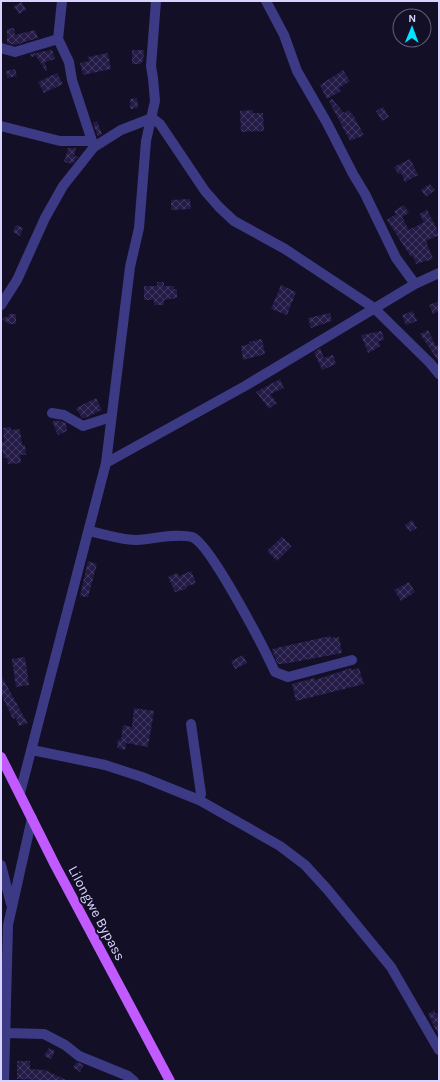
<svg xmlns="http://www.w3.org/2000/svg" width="440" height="1082" viewBox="0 0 440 1082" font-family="Karla,sans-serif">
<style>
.building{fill:url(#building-cross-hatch)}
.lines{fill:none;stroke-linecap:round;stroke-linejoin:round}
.minor{stroke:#3d3a85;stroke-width:10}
.major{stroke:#c25bff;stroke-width:10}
.labels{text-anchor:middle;stroke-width:4;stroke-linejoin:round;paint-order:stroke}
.street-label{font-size:14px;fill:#d9d4ff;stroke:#130f26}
</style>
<defs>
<pattern id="building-cross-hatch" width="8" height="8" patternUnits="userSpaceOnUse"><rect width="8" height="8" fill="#241b47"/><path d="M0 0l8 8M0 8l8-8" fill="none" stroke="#433b63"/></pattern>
</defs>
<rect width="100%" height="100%" fill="#130f26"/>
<!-- building -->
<path class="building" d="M 22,2 L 26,10 L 19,14 L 14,6 Z
M 14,28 L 15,35 L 35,30 L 38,38 L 15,45 L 7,43 L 7,29 Z
M 52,50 L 55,59 L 45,62 L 47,70 L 46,71 L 36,56 L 32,57 L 30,54 Z
M 132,50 L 144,50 L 143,62 L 141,62 L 141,64 L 132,64 Z
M 108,53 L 111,69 L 83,75 L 80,63 L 89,61 L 88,57 Z
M 15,69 L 17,76 L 7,78 L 6,71 Z
M 343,70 L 350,81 L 339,88 L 341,91 L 327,99 L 320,85 Z
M 57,73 L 63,84 L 44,93 L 38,82 Z
M 137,98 L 138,108 L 130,109 L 130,99 Z
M 332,99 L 344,113 L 349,110 L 351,113 L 352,113 L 364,135 L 350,141 L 329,101 Z
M 383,107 L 389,117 L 382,121 L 376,111 Z
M 253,110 L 253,113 L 263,113 L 264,131 L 241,132 L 240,111 Z
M 97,121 L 102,134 L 98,137 L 93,123 Z
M 68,148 L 76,148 L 74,156 L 78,157 L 72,164 L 64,162 Z
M 410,159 L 418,175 L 405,182 L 401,173 L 398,174 L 394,167 Z
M 430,184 L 435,190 L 426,197 L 421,190 Z
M 190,199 L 191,209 L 171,210 L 171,200 Z
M 404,205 L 409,213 L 402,217 L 409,230 L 424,222 L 419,214 L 427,210 L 436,227 L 439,235 L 426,241 L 433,259 L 416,264 L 413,256 L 411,257 L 387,220 L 396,214 L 394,211 Z
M 16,225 L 23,228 L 20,236 L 13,232 Z
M 157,282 L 164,282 L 164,286 L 174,286 L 174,289 L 177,289 L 177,298 L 164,300 L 164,305 L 154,305 L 154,300 L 144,300 L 144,286 L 157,286 Z
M 281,285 L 296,292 L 287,315 L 271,309 Z
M 439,301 L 439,311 L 433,314 L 429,305 Z
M 413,311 L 417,321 L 406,325 L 402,315 Z
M 330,313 L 332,321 L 311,328 L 308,318 Z
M 9,314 L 16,314 L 16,324 L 9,324 L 1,319 L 9,316 Z
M 428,330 L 436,346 L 439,344 L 439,362 L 420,334 Z
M 382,331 L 384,340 L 378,341 L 381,346 L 368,353 L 361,335 Z
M 262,339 L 265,354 L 243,360 L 241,346 L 250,344 L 249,342 Z
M 320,348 L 324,358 L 333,355 L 336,364 L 322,370 L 314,352 Z
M 280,379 L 284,388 L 270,394 L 277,403 L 269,409 L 256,392 Z
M 96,398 L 102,410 L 85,418 L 82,418 L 76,408 Z
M 56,420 L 66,423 L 67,431 L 58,435 L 52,422 Z
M 11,427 L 11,430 L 20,429 L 22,445 L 25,445 L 26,455 L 20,455 L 21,463 L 8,464 L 7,458 L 4,458 L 3,451 L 1,451 L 1,443 L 4,442 L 3,428 Z
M 412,520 L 417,528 L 410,532 L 405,525 Z
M 282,537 L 292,546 L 277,561 L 267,551 Z
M 88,561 L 97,564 L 88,597 L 80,596 Z
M 191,571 L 196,583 L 186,587 L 187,589 L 175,592 L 168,577 L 177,573 L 179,576 Z
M 409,582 L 415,592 L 401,601 L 394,590 Z
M 330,636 L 331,638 L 339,637 L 342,653 L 283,664 L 278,664 L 273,653 L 272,649 Z
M 243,655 L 247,663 L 235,669 L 231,661 Z
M 25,657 L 29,685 L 16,687 L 12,659 Z
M 351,668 L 352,670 L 359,668 L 364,684 L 296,701 L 292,684 L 315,678 L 315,680 Z
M 1,675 L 24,717 L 28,723 L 19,726 L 16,718 L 13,719 L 1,694 Z
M 134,708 L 154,711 L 148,747 L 126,743 L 125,750 L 117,748 L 118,739 L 121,740 L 123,725 L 132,727 Z
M 434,1010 L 436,1014 L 439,1013 L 439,1036 L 428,1014 Z
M 49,1048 L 55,1051 L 51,1059 L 44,1056 Z
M 17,1061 L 30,1061 L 30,1069 L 45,1070 L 68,1081 L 17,1079 Z
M 77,1062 L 84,1065 L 80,1072 L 73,1067 Z"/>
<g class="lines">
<!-- minor -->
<path class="minor" d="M 62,1 L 58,39 L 69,62 L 72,80 L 94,147
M 266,1 L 284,35 L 297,71 L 327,123 L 353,174 L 365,194 L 396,258 L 415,284
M 1,48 L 15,52 L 58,39
M 152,118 L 160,124 L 205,191 L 219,207 L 234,221 L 285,249 L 374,308 L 430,363 L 439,374
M 1,126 L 60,141 L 92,141
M 1,305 L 17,280 L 45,218 L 63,186 L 94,147 L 121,130 L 152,118
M 52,413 L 64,415 L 83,426 L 111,417
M 106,463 L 245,386 L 415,284 L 439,273
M 89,531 C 104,534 122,540 137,540 C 152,539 178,533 192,537 C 210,543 265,650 275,672 L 288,677 L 352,660
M 191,724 L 201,794 L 199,800
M 32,750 L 105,765 L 142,777 L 199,800 L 280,846 L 305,865 L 327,889 L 391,967 L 439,1050
M 20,793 L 106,463 L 130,267 L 139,228 L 146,141 L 155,101 L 153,78 L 151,66 L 156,1
M 1,865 L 11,904
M 6,1033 L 44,1034 L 65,1045 L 79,1056 L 128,1076 L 134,1081
M 4,1081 L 8,925 L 32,818"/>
<!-- major -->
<path class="major" d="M 1,757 L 55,865 L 170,1081"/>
</g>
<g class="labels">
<!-- street labels -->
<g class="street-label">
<text transform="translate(97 913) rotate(62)" y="5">Lilongwe Bypass</text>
</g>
</g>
<!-- border -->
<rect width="440" height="1082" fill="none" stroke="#d9d4ff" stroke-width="4"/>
<!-- north arrow -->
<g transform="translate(412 28) rotate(1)"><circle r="19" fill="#130f26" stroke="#625e7d"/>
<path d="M0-3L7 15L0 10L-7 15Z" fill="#00e5ff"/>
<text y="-6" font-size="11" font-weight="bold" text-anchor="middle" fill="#d9d4ff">N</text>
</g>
</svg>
